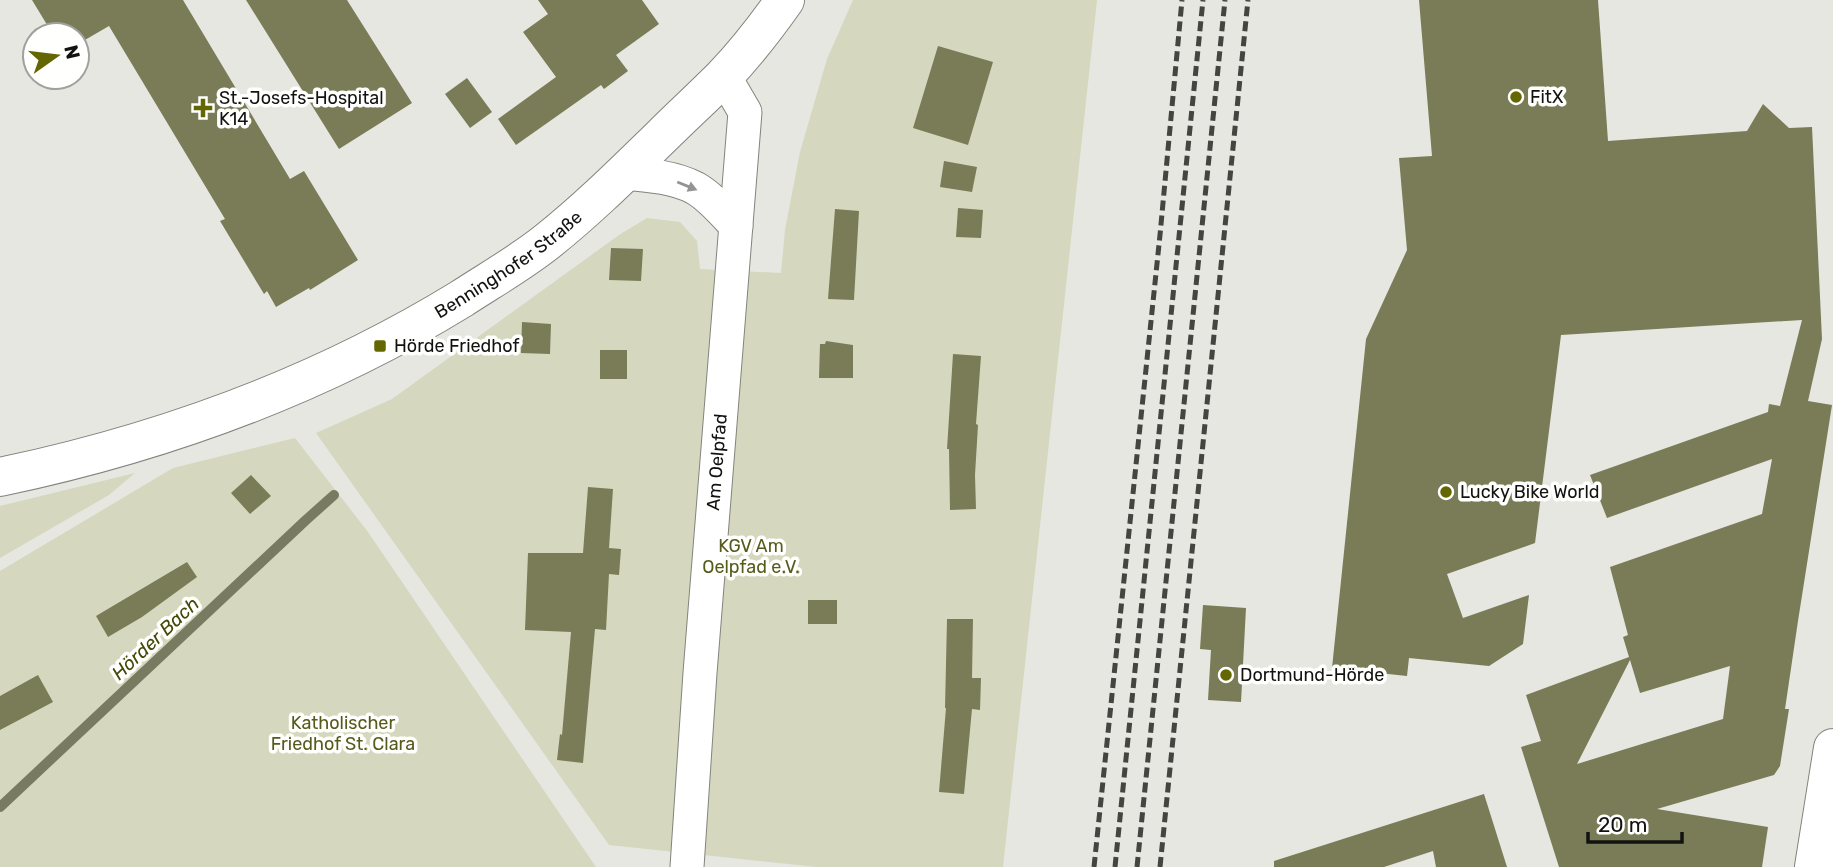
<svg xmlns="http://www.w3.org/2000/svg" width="1833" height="867" viewBox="0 0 1833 867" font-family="Rubik,sans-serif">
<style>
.green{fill:#d5d8be}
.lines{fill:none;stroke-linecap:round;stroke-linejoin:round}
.stream{stroke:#787b5f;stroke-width:10}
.building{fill:#797c57;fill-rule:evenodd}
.street-casing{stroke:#83847d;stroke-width:35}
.secondary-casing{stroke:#83847d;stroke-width:40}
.street{stroke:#fff;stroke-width:33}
.secondary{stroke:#fff;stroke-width:38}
.rail{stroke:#444541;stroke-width:5;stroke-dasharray:10 5;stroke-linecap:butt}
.oneway{fill:#949593}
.poi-dot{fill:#646602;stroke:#fffffe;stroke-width:2.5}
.labels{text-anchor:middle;stroke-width:7;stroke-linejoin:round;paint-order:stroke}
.poi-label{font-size:18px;fill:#121310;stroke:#fffffe;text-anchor:start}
.street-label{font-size:18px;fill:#121310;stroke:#fffffe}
.park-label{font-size:18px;fill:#575a1c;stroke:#fffffe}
.water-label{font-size:19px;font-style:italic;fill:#464805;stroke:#fffffe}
</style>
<rect width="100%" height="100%" fill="#e6e7e0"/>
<!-- green -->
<path class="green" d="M 853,0 L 1097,0 L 1003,867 L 817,867 L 609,845 L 316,433 L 392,399 L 619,235 L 647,218 L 680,222 L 697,241 L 700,269 L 781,273 L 785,230 L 800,152 L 827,59 Z
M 295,438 L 368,532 L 596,867 L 0,867 L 0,571 L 173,468 Z
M 135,473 L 109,495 L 0,558 L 0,506 Z"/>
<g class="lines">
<!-- stream -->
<path class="stream" d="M 0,807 L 306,520 L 334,495"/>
</g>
<!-- building -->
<path class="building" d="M 32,0 L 183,0 L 290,179 L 304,171 L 358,260 L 310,290 L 309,288 L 276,307 L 267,291 L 264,294 L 220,221 L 225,219 L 109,26 L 78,44 L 77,35 L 62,35 L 49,28 Z
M 246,0 L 347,0 L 412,103 L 339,149 Z
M 538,0 L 642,0 L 659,24 L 616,55 L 628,71 L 604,89 L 601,85 L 516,145 L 498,119 L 556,77 L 523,32 L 548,14 Z
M 1419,0 L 1598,0 L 1608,141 L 1747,131 L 1763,104 L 1789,128 L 1812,127 L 1822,339 L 1808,401 L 1832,405 L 1798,621 L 1785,709 L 1789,709 L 1780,766 L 1774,775 L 1657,809 L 1768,827 L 1762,867 L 1559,867 L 1521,747 L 1541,741 L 1526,695 L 1629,657 L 1623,637 L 1628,635 L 1610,567 L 1762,514 L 1772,459 L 1607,518 L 1590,475 L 1768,412 L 1769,404 L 1780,406 L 1802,320 L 1561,335 L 1535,543 L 1447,574 L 1463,618 L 1529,595 L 1523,644 L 1489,666 L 1409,658 L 1407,676 L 1332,668 L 1366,339 L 1407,250 L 1399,158 L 1432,156 ZM 1630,660 L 1640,693 L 1730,666 L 1723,719 L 1577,764 Z
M 938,46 L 993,62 L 968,145 L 913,128 Z
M 467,78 L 492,112 L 470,128 L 445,94 Z
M 944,161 L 977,167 L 972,192 L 940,187 Z
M 958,208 L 983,210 L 981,238 L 956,237 Z
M 835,209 L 859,211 L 854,300 L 828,299 Z
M 611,248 L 643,249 L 641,281 L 609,280 Z
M 522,322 L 551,324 L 550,354 L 521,353 Z
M 826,341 L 853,345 L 853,378 L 819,378 L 820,344 L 825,344 Z
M 600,350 L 627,350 L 627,379 L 600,379 Z
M 953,354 L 981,356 L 976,424 L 978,425 L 975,475 L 976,509 L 950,510 L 949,449 L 947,449 Z
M 251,475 L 271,496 L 250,514 L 231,493 Z
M 588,487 L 613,489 L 609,548 L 621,549 L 619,575 L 609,574 L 606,630 L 595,629 L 583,763 L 557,760 L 560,734 L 562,735 L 571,632 L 525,630 L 528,553 L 583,553 Z
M 187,562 L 197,577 L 142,617 L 108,637 L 96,616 Z
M 808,600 L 837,600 L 837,624 L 808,624 Z
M 1203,605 L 1246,608 L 1241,702 L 1208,700 L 1211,650 L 1200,649 Z
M 947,619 L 973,619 L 972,678 L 981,678 L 980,710 L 972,709 L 964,794 L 939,792 L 946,708 L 945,708 Z
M 38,675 L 53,702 L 0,730 L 0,696 Z
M 1484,794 L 1507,867 L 1436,867 L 1433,851 L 1384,867 L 1274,867 L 1274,861 Z"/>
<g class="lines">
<!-- street casing -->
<g class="street-casing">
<g id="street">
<path d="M 624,173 C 647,175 674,177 695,188 C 711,197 724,213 736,226"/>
<path id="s1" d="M 687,867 L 700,673 L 745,112 L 724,76"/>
</g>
</g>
<!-- secondary casing -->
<g class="secondary-casing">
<g id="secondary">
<path id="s2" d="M 0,477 C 162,443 319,386 461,299 C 490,280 522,262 549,240 C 589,208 625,172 661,137 C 681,117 702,98 722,78 C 745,54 766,27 785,0"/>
<path d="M 1814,867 L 1833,748"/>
</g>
</g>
<!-- street -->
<use href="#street" class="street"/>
<!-- secondary -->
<use href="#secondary" class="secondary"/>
<!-- rail -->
<path class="rail" d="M 1094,867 L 1160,235 L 1182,0
M 1115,867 L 1203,0
M 1137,867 L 1225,0
M 1160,867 L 1248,0"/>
</g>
<!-- one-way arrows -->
<defs><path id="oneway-solid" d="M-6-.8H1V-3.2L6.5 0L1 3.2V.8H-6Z" transform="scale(1.75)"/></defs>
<use class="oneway" href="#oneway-solid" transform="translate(687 186) rotate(22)"/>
<!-- markers -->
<g class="poi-dot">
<circle cx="1516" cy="97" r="7"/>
<path d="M199.5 97.5h7v7h7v7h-7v7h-7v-7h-7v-7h7z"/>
<rect x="373" y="339" width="14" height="14" rx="3.5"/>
<circle cx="1446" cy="492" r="7"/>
<circle cx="1226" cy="675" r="7"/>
</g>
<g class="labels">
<!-- poi labels -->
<g class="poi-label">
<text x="1530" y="103">FitX</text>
<text x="219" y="104">St.-Josefs-Hospital<tspan x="219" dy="21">K14</tspan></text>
<text x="394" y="352">Hörde Friedhof</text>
<text x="1460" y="498">Lucky Bike World</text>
<text x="1240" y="681">Dortmund-Hörde</text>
</g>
<!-- street labels -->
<g class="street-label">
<text dy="6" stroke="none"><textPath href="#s2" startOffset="555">Benninghofer Straße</textPath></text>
<text dy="6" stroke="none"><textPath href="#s1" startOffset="406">Am Oelpfad</textPath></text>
</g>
<!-- park labels -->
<g class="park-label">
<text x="751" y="552">KGV Am<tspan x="751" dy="21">Oelpfad e.V.</tspan></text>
<text x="343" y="729">Katholischer<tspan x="343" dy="21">Friedhof St. Clara</tspan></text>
</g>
<!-- water labels -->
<g class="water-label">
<text transform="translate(155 638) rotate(-43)" y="7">Hörder Bach</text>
</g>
</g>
<!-- north arrow -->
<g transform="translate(56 56) rotate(76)"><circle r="33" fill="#fffffe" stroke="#a0a19f" stroke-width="2"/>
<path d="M0-5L12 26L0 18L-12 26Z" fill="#646602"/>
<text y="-10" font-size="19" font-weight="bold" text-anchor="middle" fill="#121310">N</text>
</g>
<!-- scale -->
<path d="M1588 832v10h94v-10" fill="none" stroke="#121310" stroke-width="3.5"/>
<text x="1598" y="832" font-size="21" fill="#121310" stroke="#fffffe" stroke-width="5" paint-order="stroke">20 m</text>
</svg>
